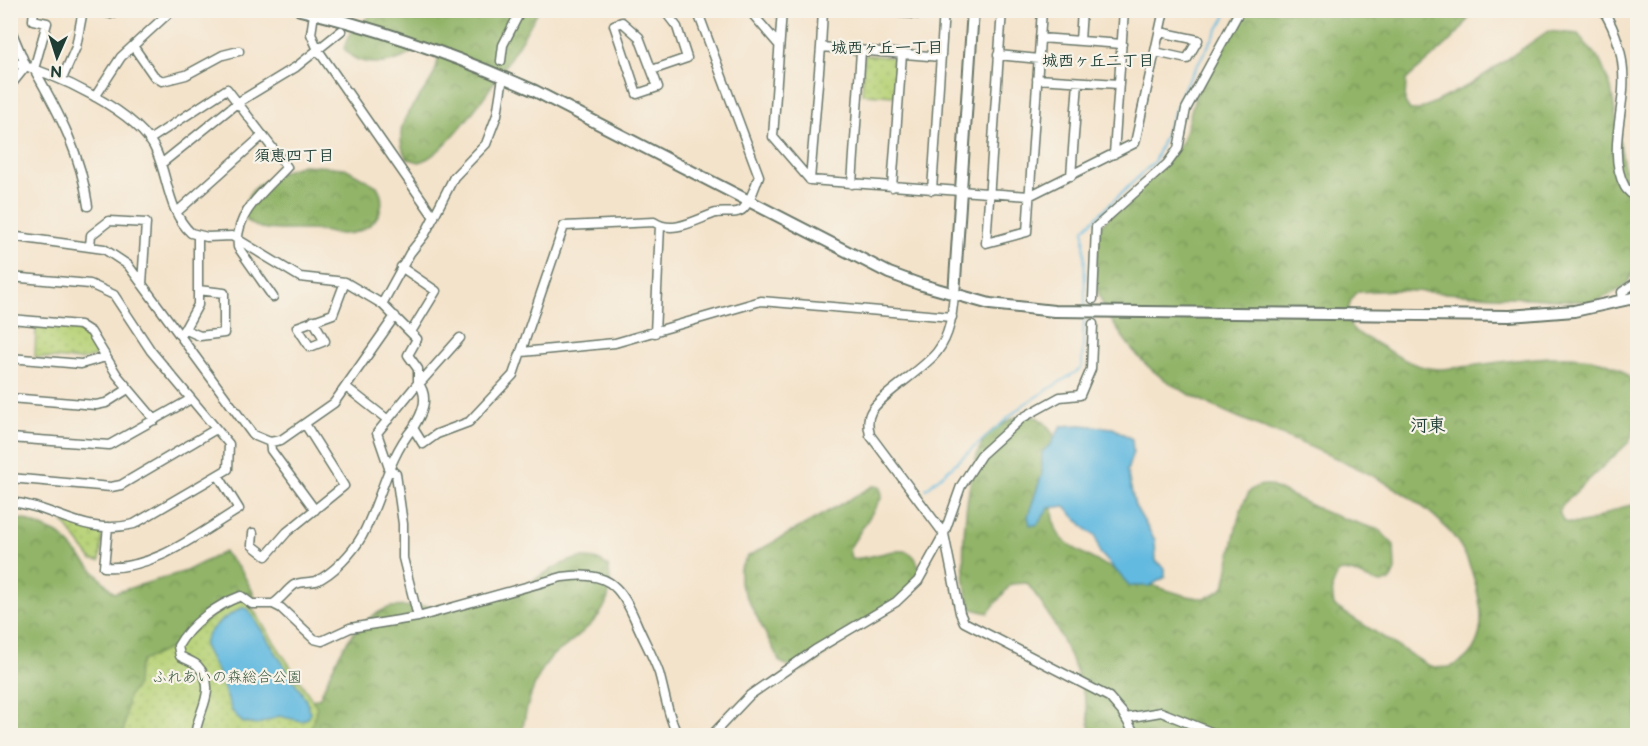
<svg xmlns="http://www.w3.org/2000/svg" width="1648" height="746" viewBox="0 0 1648 746" font-family="'Balsamiq Sans','Klee One',sans-serif">
<style>
.forest{fill:url(#forest-crowns);stroke:#58784e;stroke-width:1.5}
.park{fill:url(#park-dots);stroke:#6b8856;stroke-width:1.5}
.water{fill:#63bae0;stroke:#417c8a;stroke-width:1.5}
.lines{fill:none;stroke-linecap:round;stroke-linejoin:round}
.stream{stroke:#63bae0;stroke-width:2}
.minor-casing{stroke:#6a7769;stroke-width:11}
.tertiary-casing{stroke:#6a7769;stroke-width:14}
.minor{stroke:#fff;stroke-width:8}
.tertiary{stroke:#fff;stroke-width:10}
.labels{text-anchor:middle;stroke-width:4.5;stroke-linejoin:round;paint-order:stroke}
.park-label{font-size:15px;fill:#3d5b41;stroke:#f7f3e8}
.neighbourhood-label{font-size:16px;font-weight:bold;fill:#1f3d34;stroke:#f7f3e8}
.quarter-label{font-size:18px;font-weight:bold;fill:#1f3d34;stroke:#f7f3e8}
</style>
<defs>
<pattern id="forest-crowns" width="20" height="18" patternUnits="userSpaceOnUse" patternTransform="scale(1.5)"><rect width="20" height="18" fill="#91b468"/><path d="M2 6a3 3 0 1 1 6 0M12 15a3 3 0 1 1 6 0" fill="none" stroke="#769456"/></pattern>
<pattern id="park-dots" width="8" height="8" patternUnits="userSpaceOnUse" patternTransform="scale(1.5)"><rect width="8" height="8" fill="#b7d277"/><path d="M2 2h.1M6 6h.1" fill="none" stroke="#9db568" stroke-width="1.8" stroke-linecap="round"/></pattern>
</defs>
<rect width="100%" height="100%" fill="#f7f3e8"/>
<filter id="ink" filterUnits="userSpaceOnUse"><feTurbulence type="fractalNoise" baseFrequency=".0167" numOctaves="2"/><feDisplacementMap in="SourceGraphic" scale="12" xChannelSelector="R" yChannelSelector="G"/><feConvolveMatrix kernelMatrix="1 2 1 2 8 2 1 2 1" color-interpolation-filters="sRGB"/></filter>
<filter id="wash" filterUnits="userSpaceOnUse"><feTurbulence type="fractalNoise" baseFrequency=".008" numOctaves="4" result="noise"/><feDisplacementMap in="SourceGraphic" scale="24" xChannelSelector="R" yChannelSelector="G"/><feGaussianBlur stdDeviation="1.35" result="paint"/><feColorMatrix in="noise" values="0 0 0 0 0 0 0 0 0 0 0 0 0 0 0 0 0 1.4 0 .05"/><feComposite in="paint" operator="in"/></filter>
<g filter="url(#wash)">
<rect width="100%" height="100%" fill="#f4e3cb"/>
<!-- forest -->
<path class="forest" d="M 375,11 L 538,11 C 521,43 453,154 419,162 L 406,158 C 385,111 435,97 438,58 L 433,50 C 429,50 423,48 419,49 C 413,50 407,56 402,58 C 384,66 355,66 344,48 L 349,35 Z
M 1241,11 L 1471,11 C 1467,32 1423,64 1406,80 L 1405,102 L 1410,110 L 1419,110 L 1471,84 L 1548,31 L 1578,34 L 1600,61 L 1611,88 L 1637,246 C 1637,282 1624,291 1592,302 L 1396,290 L 1357,292 C 1350,298 1348,307 1348,317 C 1349,331 1361,335 1372,341 C 1395,354 1412,368 1439,369 C 1483,369 1637,326 1637,403 C 1638,418 1636,429 1629,442 L 1561,506 L 1559,512 L 1564,522 C 1595,530 1610,504 1637,505 L 1637,735 L 1090,735 C 1089,686 1057,622 1027,583 L 1011,584 L 988,613 L 972,609 C 955,579 966,472 983,441 C 989,431 998,427 1008,421 C 1016,416 1029,413 1038,418 C 1078,442 1041,499 1058,533 C 1069,555 1174,597 1200,598 C 1210,598 1217,593 1224,587 C 1230,565 1236,507 1251,490 C 1256,485 1262,485 1269,485 L 1327,513 L 1379,530 L 1394,545 L 1395,570 L 1390,581 C 1373,589 1357,567 1338,572 L 1332,588 L 1334,606 L 1427,665 C 1439,669 1451,669 1462,661 C 1481,647 1484,622 1479,600 C 1476,582 1468,556 1457,541 C 1411,476 1284,440 1213,406 C 1192,396 1169,385 1151,369 C 1133,353 1107,319 1099,295 C 1093,275 1098,248 1099,227 L 1140,189 L 1182,142 L 1196,94 Z
M 303,165 L 345,168 L 377,186 C 392,211 369,234 343,234 C 332,234 321,230 310,230 C 291,229 262,234 247,221 C 234,187 280,172 303,165 Z
M 873,486 L 881,487 L 882,497 L 849,549 L 851,558 C 875,563 920,527 920,580 L 811,666 L 799,671 L 780,662 L 740,584 L 740,569 L 747,557 Z
M 23,519 L 60,535 L 114,593 L 186,571 L 224,552 L 242,572 L 253,592 L 252,609 L 275,705 L 313,700 L 320,697 C 335,661 351,620 391,607 C 427,605 474,607 507,595 C 536,584 576,540 608,566 C 617,607 595,621 566,646 C 561,650 555,653 551,657 C 534,678 525,709 522,735 L 11,735 L 10,522 Z"/>
<!-- park -->
<path class="park" d="M 866,55 L 897,58 L 895,96 L 862,94 L 864,56 Z
M 36,325 C 59,327 97,323 97,356 L 81,360 L 35,357 Z
M 63,522 L 103,531 L 100,561 L 92,560 Z
M 243,592 L 250,593 L 255,598 L 250,605 L 317,707 L 309,735 L 123,736 L 128,697 L 137,685 L 138,669 L 142,661 L 175,646 Z"/>
<!-- water -->
<path class="water" d="M 1081,425 L 1113,428 L 1132,439 L 1133,452 L 1127,471 L 1135,506 L 1155,540 L 1156,561 L 1165,568 L 1165,577 L 1150,586 L 1130,586 L 1100,553 L 1095,535 L 1089,532 L 1064,506 L 1049,508 L 1037,525 L 1030,525 L 1028,516 L 1042,474 L 1042,452 L 1051,444 L 1061,426 Z
M 242,608 L 248,609 L 305,698 L 310,712 L 308,718 L 301,721 L 279,716 L 256,725 L 242,722 L 232,711 L 219,675 L 204,646 C 205,629 227,616 242,608 Z"/>
<g class="lines">
<!-- stream -->
<path class="stream" d="M 1085,307 L 1084,229 L 1154,162 L 1185,86 L 1229,10
M 926,489 L 1023,405 L 1079,370 L 1082,367 L 1084,315"/>
</g>
</g>
<g filter="url(#ink)">
<g class="lines">
<!-- minor casing -->
<g class="minor-casing">
<path id="minor" d="M 34,10 L 33,20 L 47,23 L 34,69 C 59,113 81,154 88,206
M 95,10 L 111,14 L 120,10
M 749,10 L 779,45
M 782,10 L 773,137 L 810,180 L 1029,196 L 1135,143 L 1164,10
M 823,10 L 821,47 L 941,57
M 863,10 L 944,16
M 1002,10 L 986,243 L 1027,232 L 1042,10
M 1603,10 C 1618,34 1625,62 1623,90 C 1621,120 1609,158 1625,187 C 1627,191 1634,196 1638,200
M 314,14 L 311,34 L 318,50 L 434,217
M 622,22 L 639,37 L 658,87 L 637,94 L 614,25 Z
M 10,28 L 26,66 L 10,86
M 1040,38 L 1122,44
M 1080,41 L 1082,10
M 133,46 L 154,76 L 162,81 L 186,75 L 223,55 L 239,51
M 1155,52 L 1187,59 L 1198,40 L 1160,32
M 998,55 L 1039,59
M 501,61 L 503,45 L 521,10
M 10,62 C 51,71 141,112 157,153 C 168,179 169,213 191,233 L 207,237 L 232,236 L 300,277 L 345,282 L 382,304 L 417,339 L 408,355 L 418,369 L 418,383 L 377,433 L 389,468 L 396,474 L 403,524 L 403,558 L 418,617
M 652,70 L 687,58 L 677,27 L 664,10
M 62,79 L 76,47 L 83,10
M 1037,79 L 1119,84
M 95,97 L 121,57 L 172,10
M 149,140 L 227,89 L 287,167 C 266,190 234,213 238,247 L 273,297
M 1114,154 L 1124,10
M 161,164 L 237,103 L 296,67 L 341,31
M 1071,176 L 1078,82
M 810,180 L 821,47
M 852,184 L 861,51
M 892,187 L 902,54
M 932,190 L 944,10
M 178,211 L 262,136
M 10,236 L 104,249 L 128,265 L 253,435 L 270,442 L 281,440 L 334,403 L 395,316
M 90,246 L 91,235 L 109,221 L 146,223 L 142,284
M 401,267 L 436,291 L 411,332
M 10,277 L 90,284 L 114,295 L 151,351 L 229,444 L 228,469 L 134,524 C 83,537 55,506 10,502
M 954,295 C 952,316 950,335 937,352 C 922,371 880,395 871,412 C 867,419 868,427 870,435 L 944,534 L 960,613 L 964,622 L 1109,697 L 1122,712 L 1136,736
M 1093,299 L 1096,227 L 1167,164 L 1178,149 L 1186,109 L 1240,10
M 1623,301 L 1622,292 L 1638,281
M 382,304 L 410,253 L 425,234 L 454,177 L 486,144 L 497,115 L 503,77
M 10,319 L 80,325 L 91,332 L 117,375 L 155,420
M 313,320 L 325,341 L 310,347 L 297,327 L 333,314 L 345,282
M 184,329 L 200,336 L 224,333 L 224,293 L 198,290
M 655,333 L 660,226
M 182,334 L 198,305 L 198,236
M 522,352 L 615,343 L 761,301 L 952,317
M 10,358 L 81,364 L 106,357
M 419,384 L 460,338
M 346,387 L 388,420
M 10,398 L 96,405 L 106,403 L 128,389
M 413,428 C 422,414 430,397 418,383
M 10,438 L 109,445 L 191,399
M 270,442 L 271,450 L 315,510
M 10,478 L 111,487 L 121,485 L 216,429
M 108,527 L 104,567 C 153,571 199,533 239,509 L 218,475
M 253,533 L 252,545 L 266,556 L 287,532 L 344,486 L 305,424
M 273,604 C 281,599 286,591 294,585 C 300,581 309,583 316,581 C 333,574 353,552 362,536 C 381,501 387,459 413,428 L 423,444 L 437,434 L 469,422 L 513,375 L 564,226 L 654,222 C 673,235 697,219 716,213 C 724,211 737,215 743,209 C 751,201 755,186 759,176 L 697,10
M 1126,718 L 1161,712 L 1221,736
M 195,736 C 197,711 220,689 197,665 C 192,661 185,659 180,656 L 178,646 C 191,623 217,605 241,596 L 252,604 L 273,604 L 281,608 L 314,639 L 322,641 L 350,628 L 418,617 L 562,577 C 606,570 620,584 636,622 C 643,639 653,656 659,673 C 665,694 668,717 678,736
M 711,736 L 750,695 L 815,650 L 896,602 L 918,581 L 944,534 L 961,486 L 981,455 L 1022,418 L 1060,397 L 1080,395 L 1091,369 L 1093,324"/>
</g>
<!-- tertiary casing -->
<g class="tertiary-casing">
<path id="tertiary" d="M 300,10 C 382,29 459,57 535,91 L 889,273 L 919,284 L 990,304 L 1054,311 L 1509,316 L 1574,311 L 1638,297
M 954,295 L 973,10"/>
</g>
<!-- minor -->
<use href="#minor" class="minor"/>
<!-- tertiary -->
<use href="#tertiary" class="tertiary"/>
</g>
</g>
<g class="labels">
<!-- park labels -->
<g class="park-label">
<text x="227" y="682">ふれあいの森総合公園</text>
</g>
<!-- neighbourhood labels -->
<g class="neighbourhood-label">
<text x="887" y="53">城西ヶ丘一丁目</text>
<text x="1098" y="66">城西ヶ丘二丁目</text>
<text x="294" y="161">須恵四丁目</text>
</g>
<!-- quarter labels -->
<g class="quarter-label">
<text x="1428" y="431">河東</text>
</g>
</g>
<!-- margin -->
<rect width="1648" height="746" fill="none" stroke="#f7f3e8" stroke-width="36"/>
<!-- north arrow -->
<g transform="translate(57 57) rotate(183)" stroke="#f7f3e8" stroke-width="4.5" paint-order="stroke">
<path d="M0-4.5L10 22L0 15L-10 22Z" fill="#1f3d34"/>
<text y="-9" font-size="16" font-weight="bold" text-anchor="middle" fill="#1f3d34">N</text>
</g>
</svg>
